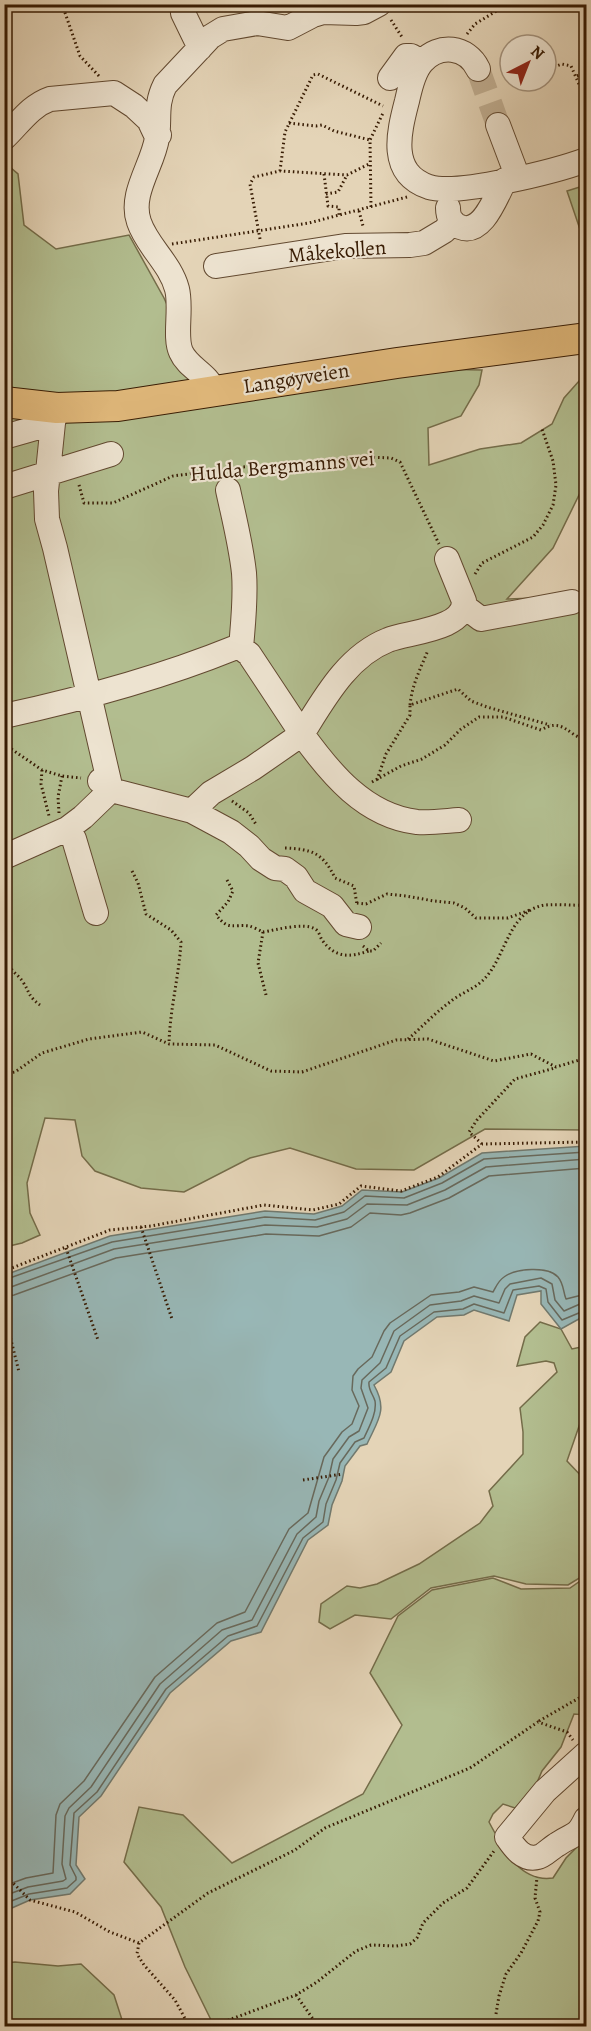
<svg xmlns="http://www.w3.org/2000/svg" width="591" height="2031" viewBox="0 0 591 2031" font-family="Alegreya,serif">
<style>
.green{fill:#b2bd8f;stroke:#746c49;stroke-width:1.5}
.water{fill:#98b7b6;stroke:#71796e;stroke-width:1.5}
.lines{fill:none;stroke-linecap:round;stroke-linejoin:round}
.shore{stroke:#68695c;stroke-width:1.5}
.minor-tunnel{stroke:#c1af93;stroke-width:24;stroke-dasharray:24 12;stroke-linecap:butt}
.minor-casing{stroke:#624930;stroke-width:26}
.major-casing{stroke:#371b03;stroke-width:32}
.path{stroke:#371b03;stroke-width:3;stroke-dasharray:1.5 3;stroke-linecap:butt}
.minor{stroke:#ede3d0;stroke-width:24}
.major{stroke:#e2ba7c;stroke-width:30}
.labels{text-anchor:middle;stroke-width:4.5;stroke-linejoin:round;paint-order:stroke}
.street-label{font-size:21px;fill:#371b03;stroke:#ede3d0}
</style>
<rect width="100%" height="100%" fill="#e4d4b7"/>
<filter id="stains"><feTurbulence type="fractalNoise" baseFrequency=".00333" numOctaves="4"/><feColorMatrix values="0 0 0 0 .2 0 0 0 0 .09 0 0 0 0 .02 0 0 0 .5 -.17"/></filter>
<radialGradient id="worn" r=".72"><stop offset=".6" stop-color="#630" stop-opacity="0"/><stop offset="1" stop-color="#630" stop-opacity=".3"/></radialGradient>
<!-- green -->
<path class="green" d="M 4,162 L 18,174 L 24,225 L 56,249 L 129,235 L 164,298 L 192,360 L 231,397 L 425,369 L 482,370 L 479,385 L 461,416 L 428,428 L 429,465 L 480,449 L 521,443 L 552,424 L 564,398 L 579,381 L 585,387 L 586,485 L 581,491 L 553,548 L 507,599 L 586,596 L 586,1130 L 485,1129 L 414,1170 L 356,1169 L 290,1148 L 250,1158 L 184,1192 L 141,1188 L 95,1171 L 82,1156 L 75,1120 L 45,1118 L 27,1183 L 30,1213 L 40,1235 L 22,1243 L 5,1247 Z
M 586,185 L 586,247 L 567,191 Z
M 540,1322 L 561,1329 L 572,1349 L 586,1346 L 586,1406 L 567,1461 L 586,1481 L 586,1574 L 568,1585 L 526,1584 L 494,1576 L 431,1588 L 391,1619 L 355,1615 L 330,1629 L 319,1622 L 321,1604 L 347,1586 L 360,1588 L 377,1584 L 419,1564 L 480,1523 L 493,1506 L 489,1491 L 523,1454 L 523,1432 L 520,1408 L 557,1372 L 554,1363 L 546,1361 L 517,1366 L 525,1337 Z
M 586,1577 L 586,1715 L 574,1714 L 561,1747 L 542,1771 L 532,1794 L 515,1808 L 503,1804 L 493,1814 L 489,1822 C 503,1848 519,1883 553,1878 L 566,1858 L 580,1844 L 586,1843 L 586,2026 L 214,2026 L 185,1967 L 161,1907 L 124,1862 L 139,1807 L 183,1815 L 232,1863 L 363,1794 L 402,1725 L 370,1673 L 398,1616 L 432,1590 L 493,1578 L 521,1589 L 570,1588 Z
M 15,1962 L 58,1966 L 81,1964 L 114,1995 L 124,2026 L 5,2026 L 5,1963 Z"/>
<!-- water -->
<path class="water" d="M 586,1146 L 586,1315 L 561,1329 L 541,1304 L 541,1291 L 517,1295 L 509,1321 L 474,1310 L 464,1315 L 437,1317 L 404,1341 L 391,1372 L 374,1385 C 388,1410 378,1420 367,1444 L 360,1446 L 345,1466 L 342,1481 L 332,1505 L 328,1525 L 308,1540 L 261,1632 L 231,1641 L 170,1693 L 101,1796 L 79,1817 L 76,1865 L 85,1879 L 70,1894 L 30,1900 L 5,1911 L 5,1275 L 110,1236 L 265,1211 L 314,1214 L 342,1206 L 362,1190 L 402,1192 L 439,1178 L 482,1153 Z"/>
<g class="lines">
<!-- shore -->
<path class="shore" d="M 4,1280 L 112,1242 L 265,1217 L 315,1220 L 344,1212 L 365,1196 L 404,1198 L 442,1183 L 484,1159 L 586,1152
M 4,1288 L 11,1287 L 114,1249 L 265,1225 L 317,1227 L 347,1219 L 367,1204 L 407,1205 L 445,1190 L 486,1167 L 586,1159
M 4,1297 L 14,1295 L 116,1258 L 266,1234 L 319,1236 L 351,1227 L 370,1213 L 401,1215 L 410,1213 L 449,1198 L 489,1176 L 586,1168
M 4,1886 L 26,1878 L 53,1873 L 56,1815 L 60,1804 L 84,1781 L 155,1677 L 217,1623 L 245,1612 L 289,1529 L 308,1513 L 324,1457 L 342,1432 L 352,1424 L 359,1406 L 352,1390 L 353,1376 L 358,1369 L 372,1357 L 384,1331 L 390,1323 L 431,1295 L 459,1292 L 474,1287 L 493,1292 C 496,1287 498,1281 504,1277 C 516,1268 548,1266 558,1277 C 564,1284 563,1292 566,1299 L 586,1294
M 4,1896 L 28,1887 L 63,1881 L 66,1879 L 62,1864 L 65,1816 L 69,1808 L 91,1787 L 160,1684 L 222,1630 L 252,1620 L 297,1534 L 316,1517 L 319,1501 L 329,1477 L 333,1459 L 349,1437 L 359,1431 L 368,1408 L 361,1388 L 362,1380 L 380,1363 L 394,1331 L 430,1305 L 461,1301 L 474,1296 L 499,1303 L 505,1289 L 510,1284 L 541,1278 L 552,1284 L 555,1300 L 564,1311 L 580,1304 L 586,1303
M 4,1904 L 29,1894 L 67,1888 L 76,1880 L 76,1877 L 70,1865 L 74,1813 L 97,1792 L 166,1689 L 228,1636 L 257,1626 L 303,1538 L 323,1522 L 326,1504 L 336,1480 L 340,1463 L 355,1442 L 364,1438 C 369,1427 377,1413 375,1401 C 373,1394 368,1390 369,1382 L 386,1368 L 400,1336 L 434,1312 L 463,1309 L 474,1304 L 504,1313 L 513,1290 L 539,1286 L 546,1289 L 548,1302 L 562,1320 L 586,1310"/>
<!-- minor-tunnel -->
<path class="minor-tunnel" d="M 478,69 L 498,125"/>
<!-- minor casing -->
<g class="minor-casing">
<path id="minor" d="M 182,4 L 183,13 L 200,48
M 478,69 C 467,46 439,43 422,62 C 413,72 410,88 407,101 C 399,132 388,173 429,187 C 458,196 556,171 586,160
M 390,78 L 406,56 L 411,56 L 422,62
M 498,125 L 518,178
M 4,138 C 19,124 30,106 50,99 L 114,93 L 134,106 L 149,120 L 157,137 L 159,135
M 448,208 C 448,217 451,223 460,227 C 483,236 496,196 505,180
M 216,266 L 345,246 L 410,245 L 424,243 L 444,231 L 453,222
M 213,390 C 208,374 188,368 181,352 C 174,337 182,308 177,289 C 170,263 147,246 139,222 C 129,194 153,165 157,138 C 160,118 155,105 165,85 L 210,37 L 223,29 L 257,23 L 288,28 L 313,15 L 323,12 L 356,13 L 364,12 L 379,4
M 4,437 L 53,423 L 56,410
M 4,487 L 111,454
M 228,490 C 234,518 241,545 244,573 C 246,598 243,623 241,648
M 465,607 L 481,619 L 572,602
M 4,716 C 82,699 160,678 234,648 L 241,648 L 249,654 L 302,734 C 324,699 347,656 388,640 C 407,632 465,630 464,601 L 447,559
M 100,781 L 111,790 L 192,811 L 211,793 L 253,768 L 302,734 C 330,773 365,816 417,822 C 431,823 445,821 459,820
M 192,811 L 231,832 L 249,846 L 261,859 L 275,868 L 285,869 L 296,877 L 305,891 L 332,906 L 346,924 L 359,927
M 67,829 L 74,839 L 96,913
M 4,857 L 67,829 L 83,817 L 111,790 L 55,548 L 47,519 L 46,491 L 53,423
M 586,1754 L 545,1791 L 507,1837 C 514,1847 523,1861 538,1857 C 544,1856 552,1847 558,1844 C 574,1833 577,1838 586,1819"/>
</g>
<!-- major casing -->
<g class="major-casing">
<path id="major" d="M 4,402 L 57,408 L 118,406 L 397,363 L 586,338"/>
</g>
<!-- path -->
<path class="path" d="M 62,4 L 80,56 L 99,76
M 4,8 L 10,4
M 391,20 L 402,37
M 467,34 L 475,24 L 508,4
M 554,67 L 562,64 L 571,66 L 586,100
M 577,76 L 586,73
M 289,123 L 316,126 L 322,125 L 334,131 L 370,140
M 280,171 L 285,132 L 313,75 L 318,74 L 383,106
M 324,174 L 328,206 L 339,207 L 339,216
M 326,194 L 338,192 L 347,175
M 371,207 L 370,140 L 383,113
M 359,211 L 363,226
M 260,239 L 250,184 L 254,177 L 280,171 L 347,175 L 369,164
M 172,244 L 309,223 L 407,197
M 79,485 L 84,503 L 113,503 L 173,476 L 243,467 L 369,457 L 391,458 L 400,462 L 439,544
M 475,574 L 482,563 L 533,537 L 543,525 L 553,505 L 556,485 L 553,461 L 542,429
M 410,705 C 412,684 421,668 428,650
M 4,744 L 42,770 L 62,776 L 81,778
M 42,770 L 41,784 L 49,816
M 377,780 L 386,754 L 410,715 L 410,705 L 458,689 L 471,701 L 487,707 L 550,725
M 372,782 L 401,766 L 422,759 L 445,745 L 461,729 L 479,717 L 503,717 L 541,730 C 563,717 567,735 586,740
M 232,801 L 249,813 L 257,826
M 59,813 L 58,797 L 62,776
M 285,848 C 312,849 323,853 335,878 L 354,886 L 357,905
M 132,871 L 138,883 L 146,914 L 171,930 L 181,942 C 179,976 170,1009 169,1043
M 227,880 L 233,891 L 228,902 L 216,915 C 229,931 232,924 249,926 C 253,927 259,930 263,932 L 258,963 L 266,995
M 357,903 L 366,904 L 387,894 L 406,896 L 434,901 L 454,903 L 465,908 L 476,918 L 508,918 L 530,910
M 263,932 C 276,930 304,922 315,929 C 319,931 320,937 322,940 C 336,959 350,957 369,951
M 4,935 C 11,947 7,947 7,958 C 8,970 18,974 23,982 C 30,993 28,996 40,1005
M 363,946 L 369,951 L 373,951 L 381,943
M 408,1039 C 422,1027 435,1013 450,1002 C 459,994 472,990 481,982 C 505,962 506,916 540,906 C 551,903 573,906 586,905
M 4,1045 L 7,1034
M 4,1074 L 15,1072 L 42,1053 L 89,1039 L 142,1032 L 169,1044 L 215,1045 L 271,1071 L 302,1072 L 396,1040 L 428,1039 L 494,1061 L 531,1054 L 556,1067 L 586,1058
M 482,1144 L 469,1132 L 477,1120 L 515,1079 L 555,1068
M 141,1227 L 172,1319
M 66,1248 L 98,1340
M 4,1271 L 110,1230 L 151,1226 L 264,1205 L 313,1210 L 339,1204 L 361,1186 L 401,1191 L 438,1177 L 482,1144 L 586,1142
M 4,1312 L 19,1372
M 303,1480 L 343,1474
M 539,1721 L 586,1694
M 4,1874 L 30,1900 L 75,1912 L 110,1932 L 139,1943
M 296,1995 L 318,2026
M 496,2014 L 499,1996 L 506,1974 L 521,1953 L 538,1921 L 540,1912 L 535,1898 L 537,1877
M 189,2026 L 175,2000 L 144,1965 L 137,1954 L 139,1943 L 208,1893 L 295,1850 L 325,1828 L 470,1768 L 538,1722 L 567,1732 L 573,1740
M 221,2026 L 226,2021 L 296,1995 L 317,1982 L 356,1951 L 371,1945 L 396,1946 L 410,1944 L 417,1938 L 423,1923 L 443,1903 L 467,1888 L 494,1851"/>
<!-- minor -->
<use href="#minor" class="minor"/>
<!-- major -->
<use href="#major" class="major"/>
</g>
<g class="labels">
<!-- street labels -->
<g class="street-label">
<text transform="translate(337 251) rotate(-5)" y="7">Måkekollen</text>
<text transform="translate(296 378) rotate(-9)" y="7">Langøyveien</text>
<text transform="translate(282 466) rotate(-5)" y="7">Hulda Bergmanns vei</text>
</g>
</g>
<!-- margin -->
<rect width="591" height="2031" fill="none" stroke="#e4d4b7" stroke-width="24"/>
<rect x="6" y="6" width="579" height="2019" fill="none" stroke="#371b03" stroke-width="3"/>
<rect x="12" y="12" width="567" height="2007" fill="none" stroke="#371b03" stroke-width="1.5"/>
<!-- north arrow -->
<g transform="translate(528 63) rotate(42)"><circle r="28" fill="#ede3d0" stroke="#a4937e" stroke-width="1.5"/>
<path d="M0-4.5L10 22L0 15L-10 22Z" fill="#8f2418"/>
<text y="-9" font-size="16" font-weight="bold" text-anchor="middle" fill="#371b03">N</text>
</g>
<rect width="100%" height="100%" filter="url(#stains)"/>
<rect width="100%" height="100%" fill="url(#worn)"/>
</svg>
